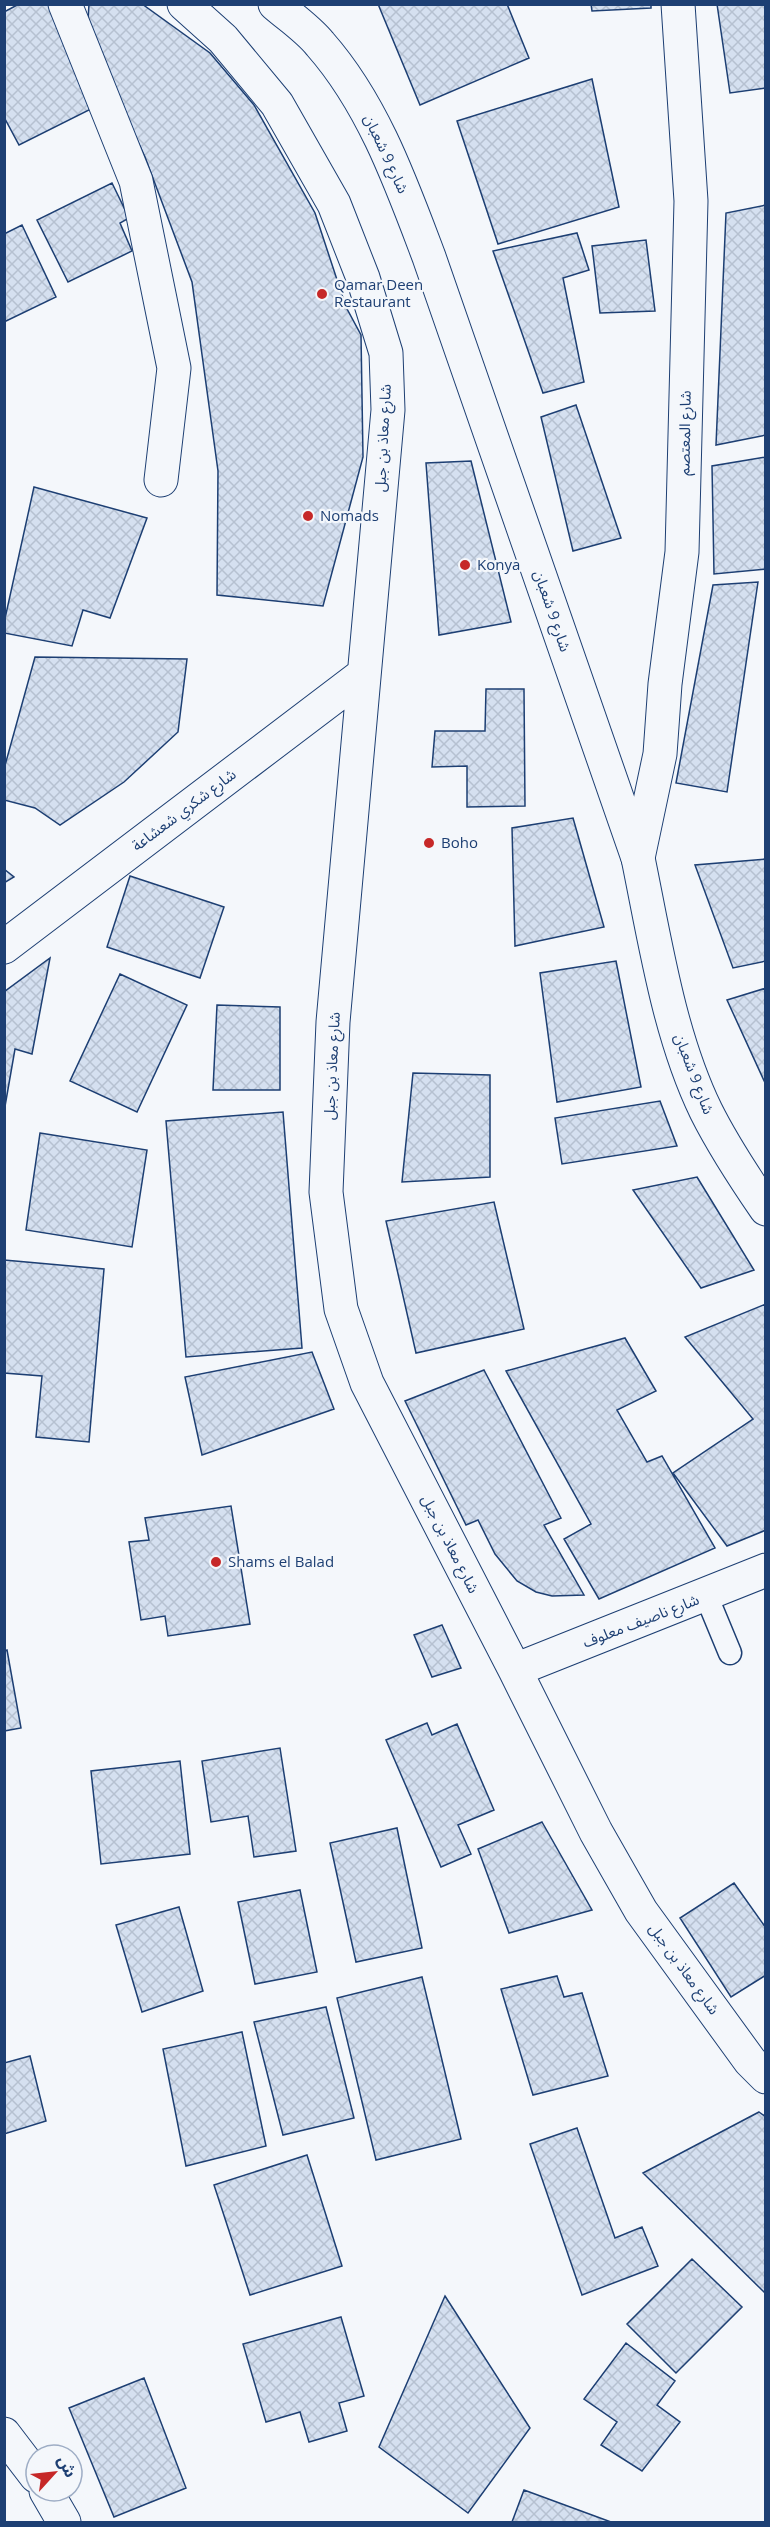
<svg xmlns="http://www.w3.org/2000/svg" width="770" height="2527" viewBox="0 0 770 2527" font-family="'Open Sans','Noto Sans Arabic',sans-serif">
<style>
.building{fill:url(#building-cross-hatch);stroke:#1d3f73;stroke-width:1.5}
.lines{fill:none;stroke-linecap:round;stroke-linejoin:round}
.service-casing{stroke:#1d3f73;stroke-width:25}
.minor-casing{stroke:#1d3f73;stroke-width:35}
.tertiary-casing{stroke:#1d3f73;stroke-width:35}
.service{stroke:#f4f7fb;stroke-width:22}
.minor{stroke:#f4f7fb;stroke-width:33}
.tertiary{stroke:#f4f7fb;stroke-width:33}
.poi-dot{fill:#c62828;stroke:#f4f7fb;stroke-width:2}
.labels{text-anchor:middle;stroke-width:4.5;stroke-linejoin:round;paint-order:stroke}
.street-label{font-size:15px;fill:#1d3f73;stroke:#f4f7fb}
.poi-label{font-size:15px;fill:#1d3f73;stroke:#f4f7fb;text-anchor:start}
</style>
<defs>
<pattern id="building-cross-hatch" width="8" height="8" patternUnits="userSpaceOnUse" patternTransform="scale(1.5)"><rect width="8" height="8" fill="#d5e0f0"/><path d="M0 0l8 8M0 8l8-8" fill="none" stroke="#b6c1d1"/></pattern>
</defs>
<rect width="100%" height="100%" fill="#f4f7fb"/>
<!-- building -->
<path class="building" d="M 19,4 L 49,4 L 99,105 L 19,145 L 4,117 L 4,12 Z
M 89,4 L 142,4 L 210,53 L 254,105 L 315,213 L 346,307 L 361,335 L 363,457 L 323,606 L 217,595 L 218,471 L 192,282 L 145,157 L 115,92 L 88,21 Z
M 378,4 L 507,4 L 529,58 L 420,105 Z
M 591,4 L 651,4 L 651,8 L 592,11 Z
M 717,4 L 766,4 L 766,88 L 730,93 Z
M 592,79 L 619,207 L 498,244 L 457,121 Z
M 112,183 L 129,218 L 120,223 L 132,251 L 68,282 L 37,220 Z
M 766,205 L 766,435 L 716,445 L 726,213 Z
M 22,225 L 56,297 L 4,322 L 4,234 Z
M 577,233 L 589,270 L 563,278 L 584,382 L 543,393 L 493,251 Z
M 646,240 L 655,311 L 600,313 L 592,246 Z
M 576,405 L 621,538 L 573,551 L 541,417 Z
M 766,457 L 766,569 L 714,574 L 712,466 Z
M 471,461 L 511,622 L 439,635 L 426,463 Z
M 34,487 L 147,518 L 110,618 L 83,610 L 72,646 L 4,633 L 4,623 Z
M 758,582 L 727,792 L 676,783 L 713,585 Z
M 35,657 L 187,659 L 178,732 L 124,782 L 60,825 L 35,808 L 4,800 L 4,769 Z
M 486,689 L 524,689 L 525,806 L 467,807 L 467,766 L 432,767 L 435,731 L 485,731 Z
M 573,818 L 604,927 L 515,946 L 512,828 Z
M 766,859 L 766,961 L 733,968 L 695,865 Z
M 4,869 L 14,877 L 4,883 Z
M 130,876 L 224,907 L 200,978 L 107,947 Z
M 50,958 L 32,1054 L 15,1049 L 4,1112 L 4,992 Z
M 616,961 L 641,1087 L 557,1102 L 540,973 Z
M 120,974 L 187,1005 L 137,1112 L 70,1081 Z
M 766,988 L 766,1085 L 727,1000 Z
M 217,1005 L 280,1007 L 280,1090 L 213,1090 Z
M 413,1073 L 490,1075 L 490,1177 L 402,1182 Z
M 660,1101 L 677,1146 L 562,1164 L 555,1118 Z
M 283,1112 L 302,1348 L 186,1357 L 166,1121 Z
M 40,1133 L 147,1150 L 132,1247 L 26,1230 Z
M 697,1177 L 754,1270 L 701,1288 L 633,1190 Z
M 494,1202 L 524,1329 L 416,1353 L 386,1221 Z
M 4,1260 L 104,1269 L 89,1442 L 36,1437 L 42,1376 L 4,1373 Z
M 766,1304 L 766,1530 L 727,1546 L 673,1473 L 753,1419 L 685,1337 Z
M 625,1338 L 656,1391 L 617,1410 L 647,1462 L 662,1456 L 715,1548 L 599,1599 L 564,1539 L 591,1524 L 506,1371 Z
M 312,1352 L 334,1409 L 202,1455 L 185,1377 Z
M 484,1370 L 561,1518 L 544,1525 L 584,1595 L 552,1596 L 536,1592 L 517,1581 L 495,1554 L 478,1520 L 466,1525 L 405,1401 Z
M 231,1506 L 250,1624 L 168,1636 L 165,1616 L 141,1620 L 129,1542 L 149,1540 L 145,1518 Z
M 442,1625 L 461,1668 L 432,1677 L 414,1635 Z
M 7,1650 L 21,1728 L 4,1731 L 4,1651 Z
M 427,1723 L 432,1735 L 457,1724 L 494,1810 L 458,1825 L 471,1854 L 441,1867 L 386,1740 Z
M 280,1748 L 296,1851 L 254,1857 L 248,1816 L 211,1822 L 202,1761 Z
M 180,1761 L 190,1854 L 101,1864 L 91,1771 Z
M 542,1822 L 592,1910 L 509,1933 L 478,1849 Z
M 397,1828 L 422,1948 L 356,1962 L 330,1843 Z
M 734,1883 L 766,1928 L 766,1975 L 731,1997 L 680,1918 Z
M 300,1890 L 317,1972 L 255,1984 L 238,1902 Z
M 179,1907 L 203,1991 L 142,2012 L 116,1925 Z
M 557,1976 L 564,1997 L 582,1993 L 608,2076 L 533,2095 L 501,1989 Z
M 422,1977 L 461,2139 L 376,2160 L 337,1998 Z
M 326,2007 L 354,2118 L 283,2135 L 254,2022 Z
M 242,2032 L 266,2146 L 186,2166 L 163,2049 Z
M 30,2056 L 46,2121 L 4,2134 L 4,2063 Z
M 759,2112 L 766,2117 L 766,2294 L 643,2173 Z
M 577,2128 L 615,2238 L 642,2227 L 658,2266 L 582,2295 L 530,2144 Z
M 307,2155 L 342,2266 L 250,2295 L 214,2185 Z
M 692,2259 L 742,2307 L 676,2373 L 627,2324 Z
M 445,2296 L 530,2428 L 468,2513 L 379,2447 Z
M 341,2317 L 364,2396 L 339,2403 L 347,2431 L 309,2442 L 300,2412 L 266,2422 L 243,2344 Z
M 626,2343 L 675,2381 L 657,2405 L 680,2422 L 642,2471 L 601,2445 L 617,2422 L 584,2399 Z
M 144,2378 L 186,2488 L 114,2517 L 69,2408 Z
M 524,2490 L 611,2522 L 512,2522 Z"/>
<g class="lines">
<!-- service casing -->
<g class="service-casing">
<path id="service" d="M 706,1595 L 730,1653"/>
</g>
<!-- minor casing -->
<g class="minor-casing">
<path id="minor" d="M 65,4 L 136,181 L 174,368 L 161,480
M 184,4 L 223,39 L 277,104 L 334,204 L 363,278 L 386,353 L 388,410 L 333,1022 L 326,1192 L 341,1309 L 367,1383 L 515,1670 L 596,1832 L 641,1911 L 750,2061 L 766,2077
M 638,858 L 660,754 L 665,684 L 682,552 L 691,201 L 678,4
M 4,947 L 364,674
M 515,1670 L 766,1570
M 4,2434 L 36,2476
M 46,2491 L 64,2522"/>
</g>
<!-- tertiary casing -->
<g class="tertiary-casing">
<path id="tertiary" d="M 275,4 C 290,17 308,29 320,44 C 373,104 401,183 429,257 L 638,858 C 655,941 669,1035 706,1111 C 723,1145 744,1177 766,1209"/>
</g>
<!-- service -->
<use href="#service" class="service"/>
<!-- minor -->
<use href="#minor" class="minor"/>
<!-- tertiary -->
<use href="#tertiary" class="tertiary"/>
</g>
<!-- markers -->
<g class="poi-dot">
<circle cx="322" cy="294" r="6"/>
<circle cx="308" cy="516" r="6"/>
<circle cx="465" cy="565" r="6"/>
<circle cx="429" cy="843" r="6"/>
<circle cx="216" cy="1562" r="6"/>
</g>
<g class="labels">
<!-- street labels -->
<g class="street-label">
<text transform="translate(386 154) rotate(65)" y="5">شارع 9 شعبان</text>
<text transform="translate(685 433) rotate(-89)" y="5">شارع المعتصم</text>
<text transform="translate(383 438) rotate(-87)" y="5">شارع معاذ بن جبل</text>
<text transform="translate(552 611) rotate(71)" y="5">شارع 9 شعبان</text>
<text transform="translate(184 810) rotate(-37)" y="5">شارع شكري شعشاعة</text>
<text transform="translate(332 1066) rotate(-87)" y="5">شارع معاذ بن جبل</text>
<text transform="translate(694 1074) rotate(69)" y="5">شارع 9 شعبان</text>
<text transform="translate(450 1544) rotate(63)" y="5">شارع معاذ بن جبل</text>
<text transform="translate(641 1621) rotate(-21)" y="5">شارع ناصيف معلوف</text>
<text transform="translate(684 1969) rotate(54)" y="5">شارع معاذ بن جبل</text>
</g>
<!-- poi labels -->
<g class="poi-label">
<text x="334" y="290">Qamar Deen<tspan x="334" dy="17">Restaurant</tspan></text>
<text x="320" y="521">Nomads</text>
<text x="477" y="570">Konya</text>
<text x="441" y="848">Boho</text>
<text x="228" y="1567">Shams el Balad</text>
</g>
</g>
<!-- border -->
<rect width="770" height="2527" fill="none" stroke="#1d3f73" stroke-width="12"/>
<!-- north arrow -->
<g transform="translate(54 2473) rotate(63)"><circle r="28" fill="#f4f7fb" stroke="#9eadc5" stroke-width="1.5"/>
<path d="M0-4.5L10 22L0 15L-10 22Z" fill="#c62828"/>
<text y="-9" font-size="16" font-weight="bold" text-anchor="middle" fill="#1d3f73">ش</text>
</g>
</svg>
